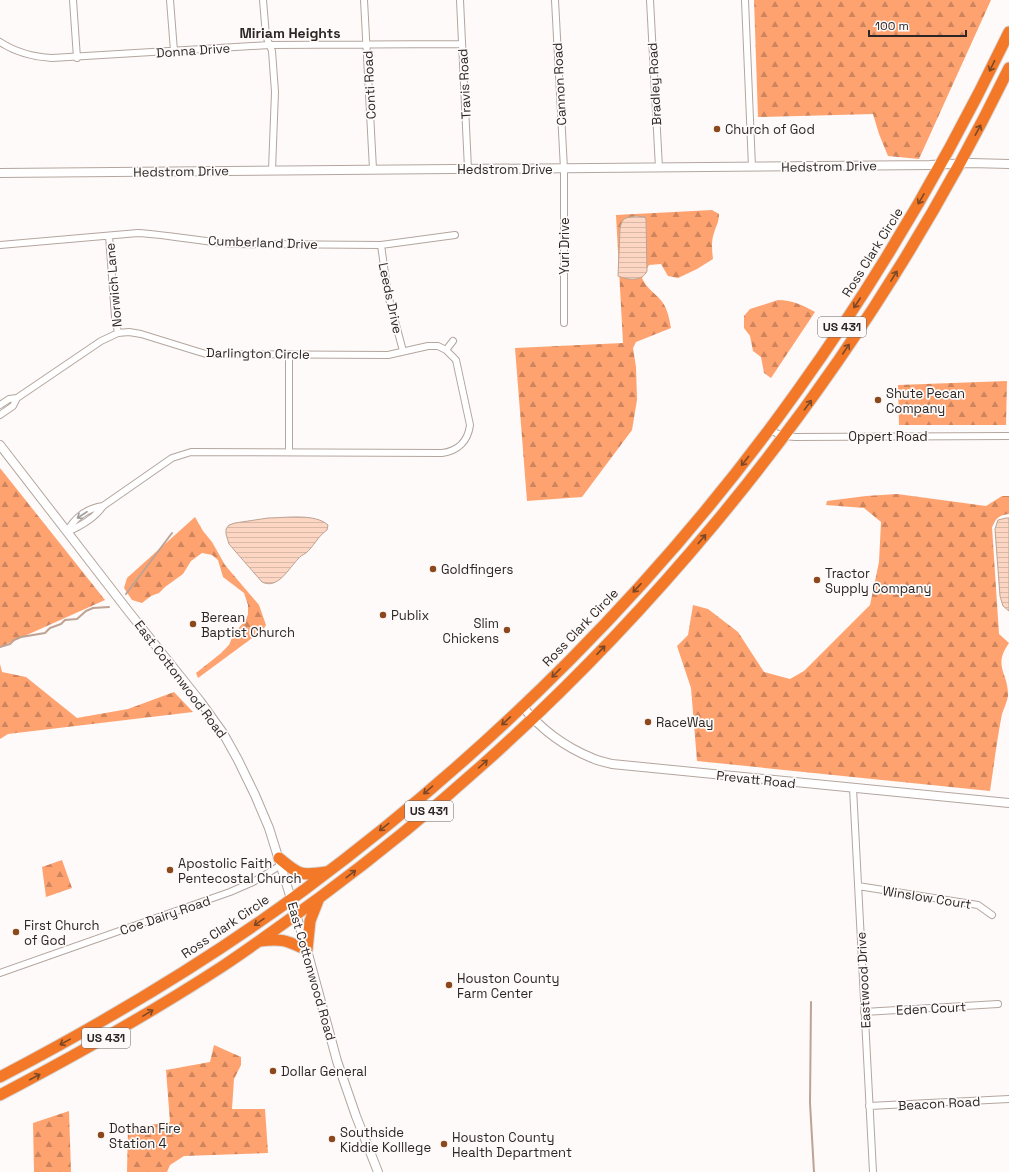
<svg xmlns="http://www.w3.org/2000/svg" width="1009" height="1172" viewBox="0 0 1009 1172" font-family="'Space Grotesk',sans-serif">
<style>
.forest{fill:url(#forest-firs)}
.water{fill:url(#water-rules);stroke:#bea293}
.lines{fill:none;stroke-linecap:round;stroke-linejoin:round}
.stream{stroke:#bea293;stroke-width:2}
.street-casing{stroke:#b4a69f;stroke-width:8}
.secondary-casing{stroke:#b4a69f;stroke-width:10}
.highway-casing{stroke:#d9d8d8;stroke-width:13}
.street{stroke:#fff;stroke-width:6}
.secondary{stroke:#fff;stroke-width:8}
.highway{stroke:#f37929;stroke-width:11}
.oneway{stroke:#7c4826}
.oneway2{stroke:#a09e9c}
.poi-dot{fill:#8c481d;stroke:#fdfaf9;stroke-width:1.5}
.labels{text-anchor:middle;stroke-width:3.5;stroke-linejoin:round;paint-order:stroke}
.shield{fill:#fdfaf9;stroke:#6b6664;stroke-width:1}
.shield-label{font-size:12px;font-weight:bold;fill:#2c2724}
.street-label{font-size:13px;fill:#2c2724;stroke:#fdfaf9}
.poi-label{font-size:13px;fill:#2c2724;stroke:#fdfaf9;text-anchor:start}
.neighbourhood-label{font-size:14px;font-weight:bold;fill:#2c2724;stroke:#fdfaf9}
</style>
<defs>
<pattern id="forest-firs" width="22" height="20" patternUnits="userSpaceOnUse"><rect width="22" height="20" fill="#fea270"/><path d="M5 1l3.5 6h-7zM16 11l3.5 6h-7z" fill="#ce845c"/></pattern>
<pattern id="water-rules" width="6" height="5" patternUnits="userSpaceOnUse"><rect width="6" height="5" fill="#fcd6c2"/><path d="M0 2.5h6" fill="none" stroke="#d8b8a7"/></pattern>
</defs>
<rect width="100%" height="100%" fill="#fdfaf9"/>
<!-- forest -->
<path class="forest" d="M 754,0 L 991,0 L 919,159 L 888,156 L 879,134 L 873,114 L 758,117 Z
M 712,210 L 719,214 C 719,222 716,226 714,233 C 711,241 712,250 713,259 L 697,269 L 678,278 L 668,276 L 661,264 L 649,265 L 642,278 C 646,287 652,291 659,298 C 667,306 669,317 671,328 L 636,342 L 633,348 L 636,367 L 637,400 L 632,430 L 582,497 L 527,501 L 515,348 L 623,343 L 616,215 Z
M 778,300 C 792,300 803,305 815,312 L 771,378 L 764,373 L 761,357 L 753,351 L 750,336 L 744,328 L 744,316 L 750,309 Z
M 1007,381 L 1006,425 L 899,425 L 898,385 Z
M 0,468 L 105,600 L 0,647 Z
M 897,494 L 986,506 L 1002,496 L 1009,496 L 1009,514 C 999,515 996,518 992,527 L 999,634 L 1009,643 C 992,667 1009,673 1008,696 C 1007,702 1004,708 1002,714 C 997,739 994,765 990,791 L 697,761 L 691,688 L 677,646 L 688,635 L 693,605 L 708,609 L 738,632 L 764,672 L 790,679 L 804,671 L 870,605 L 879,562 L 881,522 L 864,508 L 826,505 L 827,501 L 866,496 Z
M 195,517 L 203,531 L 212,542 L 225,565 L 259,605 L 266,625 L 263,630 L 198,678 L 196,673 L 220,654 L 229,645 L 234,633 L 246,620 L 248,614 L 248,605 L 244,593 L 223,577 L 218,560 L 212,555 L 202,553 L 191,561 L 183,574 L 165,587 L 159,593 L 151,596 L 142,603 L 132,600 L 124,588 L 127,578 Z
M 0,664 L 2,672 L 26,677 L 77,718 L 128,709 L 174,692 L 193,712 L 8,734 L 0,739 Z
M 62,860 L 72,888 L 46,897 L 42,867 Z
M 214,1045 L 241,1057 L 241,1065 L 234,1079 L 232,1109 L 265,1109 L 268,1153 L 184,1156 L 170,1165 L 167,1172 L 127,1172 L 128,1128 L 170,1122 L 166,1070 L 210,1062 Z
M 69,1111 L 71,1172 L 34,1172 L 33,1123 Z"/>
<!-- water -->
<path class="water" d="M 636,216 L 645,217 L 646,219 L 647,271 C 642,282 628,280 618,276 L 620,229 C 622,217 625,218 636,216 Z
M 268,518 C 285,518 315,513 328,525 L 327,530 C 318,536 314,546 306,553 C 303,555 300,556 298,559 C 289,568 278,590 262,582 L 229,544 L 226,534 L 226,529 L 229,525 L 235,523 Z
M 1006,518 L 1009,518 L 1009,611 L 1003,606 L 1000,596 L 995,529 L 998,520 Z"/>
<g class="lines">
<!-- stream -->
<path class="stream" d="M 126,594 L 172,533
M 0,647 L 10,644 L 14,640 L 21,637 L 45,633 L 50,628 L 61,624 L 65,620 L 77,619 L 86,611 L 93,608 L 109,607
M 811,1002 L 810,1103 L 814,1172"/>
<!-- street casing -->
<g class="street-casing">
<path id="street" d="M 73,0 L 77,58
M 170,0 L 174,51
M 263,0 L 266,36 L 272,51 L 275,92 L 272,170
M 364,0 L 373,169
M 460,0 L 468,169
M 555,0 L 564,169 L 564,323
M 650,0 L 659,168
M 745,0 L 752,167
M 0,42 C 17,53 33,57 52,58 L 269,45 L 462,44
M 109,236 L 115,317 L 118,333
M 0,245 L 138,233 C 171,235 203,242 236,244 L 381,245 L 455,235
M 381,245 L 388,295 L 403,351
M 446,350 L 453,341
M 0,405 L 9,399 L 17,398 L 101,341 L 118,333 L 129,332 L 141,334 L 196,351 L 206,354 L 388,355 L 428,346 L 438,346 L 446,350 L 456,360 L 470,425 C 468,441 458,451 442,453 L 191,452 L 172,458 L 103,506 C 95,518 81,526 67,532
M 0,415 L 13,406 L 17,398
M 768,430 L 784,436 L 795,437 L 1009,436
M 289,452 L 289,354
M 67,532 C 74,518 87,508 103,506
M 853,788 L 873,1172
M 858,886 L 978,905 L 992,915
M 0,973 L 230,892 L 253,882 L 281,865
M 864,1012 L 998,1004
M 869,1106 L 1009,1099"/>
</g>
<!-- secondary casing -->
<g class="secondary-casing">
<path id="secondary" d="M 0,173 L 930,165 L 971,163 L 1009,164
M 0,445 L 129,612 L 200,701 L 223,733 L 238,760 L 255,795 L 269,828 L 307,950 L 337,1061 L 356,1116 L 378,1172
M 522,706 C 540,728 565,747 592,758 C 598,761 606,762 612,764 L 1009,803"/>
</g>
<!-- highway casing -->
<g class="highway-casing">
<path id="highway" d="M 279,858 C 299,875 301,876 326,872
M 260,941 C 283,938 287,941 307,950 L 310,921 L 319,898
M 0,1077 C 105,1022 208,961 304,890 C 492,751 662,581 798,390 C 879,277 949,157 1009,32
M 0,1095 C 76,1055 151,1013 223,966 C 256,944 287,921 319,898 C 611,682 850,395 1009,68"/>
</g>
<!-- street -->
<use href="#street" class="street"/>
<!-- secondary -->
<use href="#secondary" class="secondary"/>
<!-- highway -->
<use href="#highway" class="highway"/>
</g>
<!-- one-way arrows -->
<defs><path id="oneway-shaft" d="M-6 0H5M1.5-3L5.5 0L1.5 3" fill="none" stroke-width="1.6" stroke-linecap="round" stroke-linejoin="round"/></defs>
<g class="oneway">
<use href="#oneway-shaft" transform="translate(992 66) rotate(116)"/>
<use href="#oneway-shaft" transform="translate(978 130) rotate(-62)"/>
<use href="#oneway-shaft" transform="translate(921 199) rotate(120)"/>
<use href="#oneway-shaft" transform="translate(894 276) rotate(-58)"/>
<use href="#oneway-shaft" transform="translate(857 303) rotate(123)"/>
<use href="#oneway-shaft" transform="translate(846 349) rotate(-56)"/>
<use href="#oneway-shaft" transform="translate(808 405) rotate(-53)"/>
<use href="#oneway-shaft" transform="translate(745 461) rotate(128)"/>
<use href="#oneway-shaft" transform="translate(702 539) rotate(-50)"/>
<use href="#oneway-shaft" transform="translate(637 588) rotate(133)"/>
<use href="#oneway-shaft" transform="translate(601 650) rotate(-47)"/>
<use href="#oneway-shaft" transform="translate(556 673) rotate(135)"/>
<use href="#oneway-shaft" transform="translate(506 721) rotate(137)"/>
<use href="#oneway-shaft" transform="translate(483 764) rotate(-42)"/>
<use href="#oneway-shaft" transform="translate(428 790) rotate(139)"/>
<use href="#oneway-shaft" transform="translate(384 827) rotate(142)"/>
<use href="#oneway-shaft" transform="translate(351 874) rotate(-38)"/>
<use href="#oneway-shaft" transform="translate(259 922) rotate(145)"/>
<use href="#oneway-shaft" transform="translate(148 1013) rotate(-31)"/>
<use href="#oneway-shaft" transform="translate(65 1042) rotate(151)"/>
<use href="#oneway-shaft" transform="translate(35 1077) rotate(-28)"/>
</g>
<use class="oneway2" href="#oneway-shaft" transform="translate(82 515) rotate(147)"/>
<!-- markers -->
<g class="poi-dot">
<circle cx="717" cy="129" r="4"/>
<circle cx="878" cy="400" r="4"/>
<circle cx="433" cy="569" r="4"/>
<circle cx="817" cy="580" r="4"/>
<circle cx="383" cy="615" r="4"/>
<circle cx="193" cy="624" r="4"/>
<circle cx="507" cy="630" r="4"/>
<circle cx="648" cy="722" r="4"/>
<circle cx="170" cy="870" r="4"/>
<circle cx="16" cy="932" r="4"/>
<circle cx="449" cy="985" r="4"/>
<circle cx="273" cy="1071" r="4"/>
<circle cx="101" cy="1135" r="4"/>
<circle cx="332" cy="1139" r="4"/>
<circle cx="444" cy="1144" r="4"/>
</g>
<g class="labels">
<!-- shield labels -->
<g class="shield">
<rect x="818" y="317" width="48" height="20" rx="3"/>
<rect x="405" y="801" width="48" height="20" rx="3"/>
<rect x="82" y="1028" width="48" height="20" rx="3"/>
</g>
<g class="shield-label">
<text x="842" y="331">US 431</text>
<text x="429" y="815">US 431</text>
<text x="106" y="1042">US 431</text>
</g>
<!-- street labels -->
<g class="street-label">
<text transform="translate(193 50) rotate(-4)" y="5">Donna Drive</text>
<text transform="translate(464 84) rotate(-93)" y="5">Travis Road</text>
<text transform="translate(559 84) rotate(-93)" y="5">Cannon Road</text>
<text transform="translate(654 84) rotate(-93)" y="5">Bradley Road</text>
<text transform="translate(369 85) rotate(-93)" y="5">Conti Road</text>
<text transform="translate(829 166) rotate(-1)" y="5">Hedstrom Drive</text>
<text x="505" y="174">Hedstrom Drive</text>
<text transform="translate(181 171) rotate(-1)" y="5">Hedstrom Drive</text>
<text transform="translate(263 242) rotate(2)" y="5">Cumberland Drive</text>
<text transform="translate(564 246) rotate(-90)" y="5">Yuri Drive</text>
<text transform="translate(872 252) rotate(-58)" y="5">Ross Clark Circle</text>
<text transform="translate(113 285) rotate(-95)" y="5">Norwich Lane</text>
<text transform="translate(391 298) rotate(78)" y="5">Leeds Drive</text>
<text transform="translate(258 353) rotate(1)" y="5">Darlington Circle</text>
<text x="888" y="441">Oppert Road</text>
<text transform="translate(580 627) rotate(-46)" y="5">Ross Clark Circle</text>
<text transform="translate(181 679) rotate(53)" y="5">East Cottonwood Road</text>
<text transform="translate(756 779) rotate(6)" y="5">Prevatt Road</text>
<text transform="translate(927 897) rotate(9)" y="5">Winslow Court</text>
<text transform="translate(165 915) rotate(-19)" y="5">Coe Dairy Road</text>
<text transform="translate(225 926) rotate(-34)" y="5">Ross Clark Circle</text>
<text transform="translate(312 971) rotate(74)" y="5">East Cottonwood Road</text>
<text transform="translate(863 980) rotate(-93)" y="5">Eastwood Drive</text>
<text transform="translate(931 1008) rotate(-3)" y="5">Eden Court</text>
<text transform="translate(939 1103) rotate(-3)" y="5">Beacon Road</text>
</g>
<!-- poi labels -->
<g class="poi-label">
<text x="725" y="134">Church of God</text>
<text x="886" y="398">Shute Pecan<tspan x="886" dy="15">Company</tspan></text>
<text x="441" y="574">Goldfingers</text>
<text x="825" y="578">Tractor<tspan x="825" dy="15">Supply Company</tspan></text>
<text x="391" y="620">Publix</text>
<text x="201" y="622">Berean<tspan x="201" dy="15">Baptist Church</tspan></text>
<text x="499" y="628" text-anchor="end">Slim<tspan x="499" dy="15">Chickens</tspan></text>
<text x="656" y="727">RaceWay</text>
<text x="178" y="868">Apostolic Faith<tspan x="178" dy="15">Pentecostal Church</tspan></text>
<text x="24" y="930">First Church<tspan x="24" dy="15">of God</tspan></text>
<text x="457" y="983">Houston County<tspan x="457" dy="15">Farm Center</tspan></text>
<text x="281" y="1076">Dollar General</text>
<text x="109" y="1133">Dothan Fire<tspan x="109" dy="15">Station 4</tspan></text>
<text x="340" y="1137">Southside<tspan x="340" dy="15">Kiddie Kolllege</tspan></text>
<text x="452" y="1142">Houston County<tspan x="452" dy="15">Health Department</tspan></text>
</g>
<!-- neighbourhood labels -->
<g class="neighbourhood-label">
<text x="290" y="38">Miriam Heights</text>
</g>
</g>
<!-- scale -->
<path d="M869 30v6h97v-6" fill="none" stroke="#2c2724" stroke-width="2"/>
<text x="875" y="30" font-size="12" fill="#2c2724" stroke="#fdfaf9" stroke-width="3" paint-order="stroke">100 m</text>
</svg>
